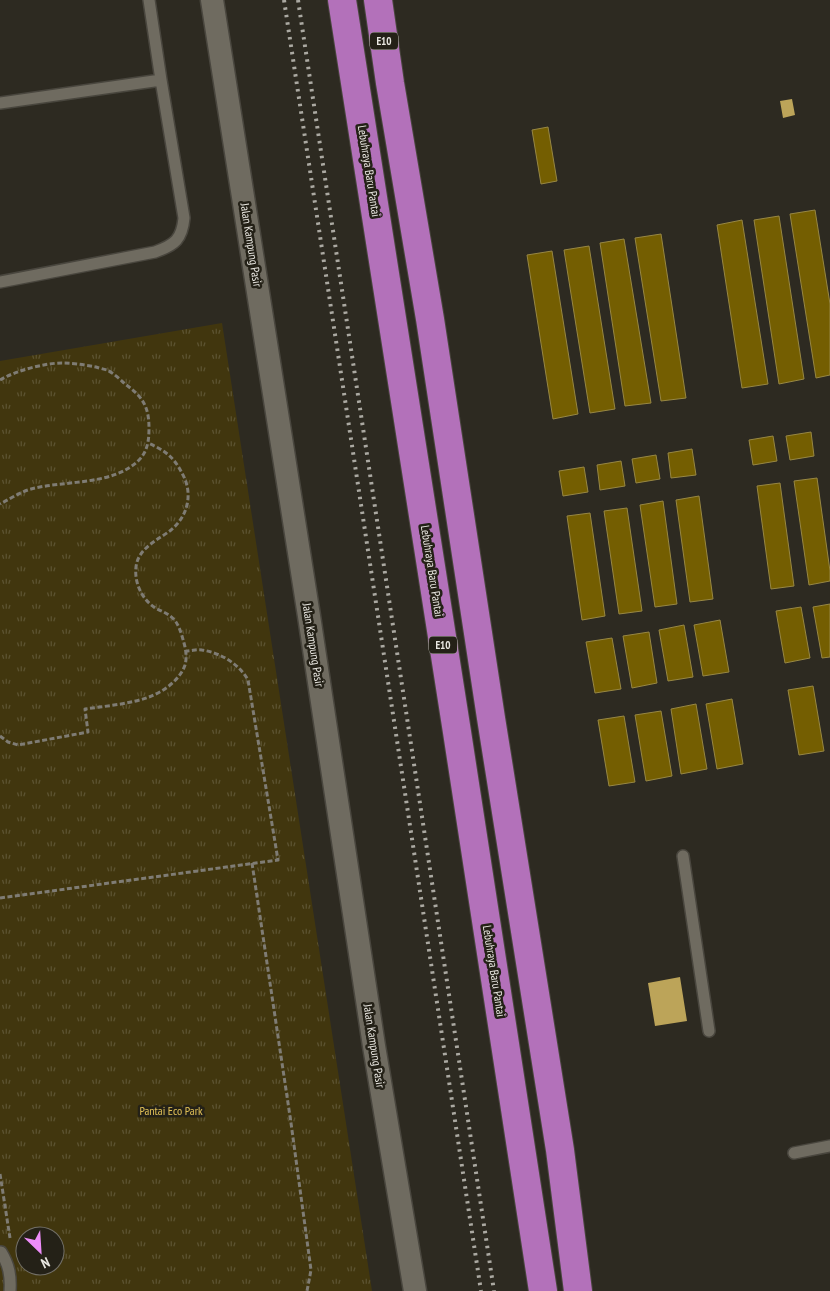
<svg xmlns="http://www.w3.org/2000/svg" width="830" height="1291" viewBox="0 0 830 1291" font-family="'PT Sans Narrow',sans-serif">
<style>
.park{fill:url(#park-tufts);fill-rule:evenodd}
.water{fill:#745e01;stroke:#978744}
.building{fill:#bca459}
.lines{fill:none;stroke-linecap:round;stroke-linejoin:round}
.lane-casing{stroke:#49463e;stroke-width:14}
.street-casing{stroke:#49463e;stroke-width:25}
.highway-casing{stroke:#49463e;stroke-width:30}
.path{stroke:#7f7c74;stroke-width:3;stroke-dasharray:5 2.5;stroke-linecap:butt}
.lane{stroke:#6f6b60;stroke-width:11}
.street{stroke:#6f6b60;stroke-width:22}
.highway{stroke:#b371ba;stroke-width:28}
.rail{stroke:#aba9a2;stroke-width:4;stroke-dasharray:2.5 5;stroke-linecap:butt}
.labels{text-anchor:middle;stroke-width:5;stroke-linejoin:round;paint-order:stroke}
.shield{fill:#242117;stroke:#aeaca4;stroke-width:1}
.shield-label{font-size:11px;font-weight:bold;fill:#e9e7e1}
.street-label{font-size:12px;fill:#e9e7e1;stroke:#242117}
.park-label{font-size:12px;fill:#e2c157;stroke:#242117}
</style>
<defs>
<pattern id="park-tufts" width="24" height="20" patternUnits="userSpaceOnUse" patternTransform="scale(1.25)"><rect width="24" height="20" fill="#41360e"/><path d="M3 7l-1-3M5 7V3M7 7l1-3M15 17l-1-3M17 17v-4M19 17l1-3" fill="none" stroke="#5c5331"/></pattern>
</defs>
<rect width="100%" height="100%" fill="#2d2a21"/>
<!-- park -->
<path class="park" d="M 222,323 L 372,1291 L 0,1291 L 0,361 ZM 25,1236 L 55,1236 L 55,1266 L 25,1266 Z"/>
<!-- water -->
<path class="water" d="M 548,127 L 557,181 L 541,184 L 532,130 Z
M 815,210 L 830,304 L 830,375 L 816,378 L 790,214 Z
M 779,216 L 804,379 L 779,384 L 754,220 Z
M 742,220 L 768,384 L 742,388 L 717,225 Z
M 661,234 L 686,398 L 661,401 L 635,238 Z
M 624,239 L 651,403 L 625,406 L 600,243 Z
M 589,246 L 615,409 L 590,413 L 564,250 Z
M 552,251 L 578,414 L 553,419 L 527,255 Z
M 811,432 L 814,456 L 790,460 L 786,436 Z
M 773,436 L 777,461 L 753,465 L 749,440 Z
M 692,449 L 696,475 L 671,478 L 668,453 Z
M 656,455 L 660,479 L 636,483 L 632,459 Z
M 621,461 L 625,486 L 600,490 L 597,465 Z
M 584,467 L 588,492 L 563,496 L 559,471 Z
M 817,478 L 830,571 L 830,581 L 809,585 L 794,481 Z
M 780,483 L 794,586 L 771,589 L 757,486 Z
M 699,496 L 713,599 L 690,602 L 676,500 Z
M 663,501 L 677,604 L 655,607 L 640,505 Z
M 627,508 L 642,611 L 619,614 L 604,511 Z
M 590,513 L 605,616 L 582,620 L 567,516 Z
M 830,604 L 830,657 L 822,658 L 813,607 Z
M 801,607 L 810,658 L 785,663 L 776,611 Z
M 720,620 L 729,672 L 703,676 L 694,625 Z
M 684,625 L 693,677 L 668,681 L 659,630 Z
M 649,632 L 657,683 L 632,688 L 623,636 Z
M 612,638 L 621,689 L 595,693 L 586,642 Z
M 813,686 L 824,751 L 799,755 L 788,690 Z
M 732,699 L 743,764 L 717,769 L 706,704 Z
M 696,704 L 707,769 L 681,774 L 671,709 Z
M 661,711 L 672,776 L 646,781 L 635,715 Z
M 624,716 L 635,782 L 609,786 L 598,720 Z"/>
<!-- building -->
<path class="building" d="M 792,99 L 795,115 L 783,118 L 780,101 Z
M 680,977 L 687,1021 L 655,1026 L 648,983 Z"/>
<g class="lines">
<!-- lane casing -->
<g class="lane-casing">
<path id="lane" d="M 0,103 L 161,80
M 0,282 L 155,252 C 175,245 182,239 184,218 L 161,80 L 149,0
M 683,856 L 709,1031
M 794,1153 L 830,1146
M 0,1252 L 1,1252 C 9,1265 11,1276 10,1291"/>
</g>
<!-- street casing -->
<g class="street-casing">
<path id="street" d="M 212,0 L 309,616 L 374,1046 L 415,1291"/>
</g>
<!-- highway casing -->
<g class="highway-casing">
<path id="highway" d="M 342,0 L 457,732 L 543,1291
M 378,0 L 390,83 L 430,319 L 491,718 L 560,1150 L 578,1291"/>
</g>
<!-- path -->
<path class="path" d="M 0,380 C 15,371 44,363 62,363 C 73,363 85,365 96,367 C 99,368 103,369 107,370 C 113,373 120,379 125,384 C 142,396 149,406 149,428 C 149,439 148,451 139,460 C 113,486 65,480 31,489 C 20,492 10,499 0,504
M 0,736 L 8,742 L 18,745 L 88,732 L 85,709 C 106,706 130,704 149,697 C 163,692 180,680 185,665 C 187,658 186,650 184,643 C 182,636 180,628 176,622 C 171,615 164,612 157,609 C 143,601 134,584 136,567 C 138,548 158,540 171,530 C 188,516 193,494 183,475 C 174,457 166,451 148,443
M 252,863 L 291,1123 L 311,1270 L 307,1291
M 0,898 L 278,860 L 248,680 C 239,664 221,653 202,650 C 197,649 192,651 186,651
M 0,1174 L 10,1238"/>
<!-- lane -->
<use href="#lane" class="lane"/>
<!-- street -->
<use href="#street" class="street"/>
<!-- highway -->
<use href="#highway" class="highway"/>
<!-- rail -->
<path class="rail" d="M 284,0 L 481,1291
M 298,0 L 494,1291"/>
</g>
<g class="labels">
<!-- shield labels -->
<g class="shield">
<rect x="370" y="32.5" width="28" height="17" rx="4"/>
<rect x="429" y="636.5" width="28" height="17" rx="4"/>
</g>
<g class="shield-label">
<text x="384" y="45">E10</text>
<text x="443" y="649">E10</text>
</g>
<!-- street labels -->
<g class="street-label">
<text transform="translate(369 171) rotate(81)" y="4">Lebuhraya Baru Pantai</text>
<text transform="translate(251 245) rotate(81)" y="4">Jalan Kampung Pasir</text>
<text transform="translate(432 571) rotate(81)" y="4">Lebuhraya Baru Pantai</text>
<text transform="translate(313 645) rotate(81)" y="4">Jalan Kampung Pasir</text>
<text transform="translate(494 971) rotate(81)" y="4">Lebuhraya Baru Pantai</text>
<text transform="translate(374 1046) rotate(81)" y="4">Jalan Kampung Pasir</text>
</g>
<!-- park labels -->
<g class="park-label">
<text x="171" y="1115">Pantai Eco Park</text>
</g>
</g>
<!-- north arrow -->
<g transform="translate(40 1251) rotate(155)"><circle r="24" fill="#242117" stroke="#737068"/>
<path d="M0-4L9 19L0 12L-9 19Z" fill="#ed8cf9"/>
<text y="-8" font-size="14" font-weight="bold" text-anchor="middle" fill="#e9e7e1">N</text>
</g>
</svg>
